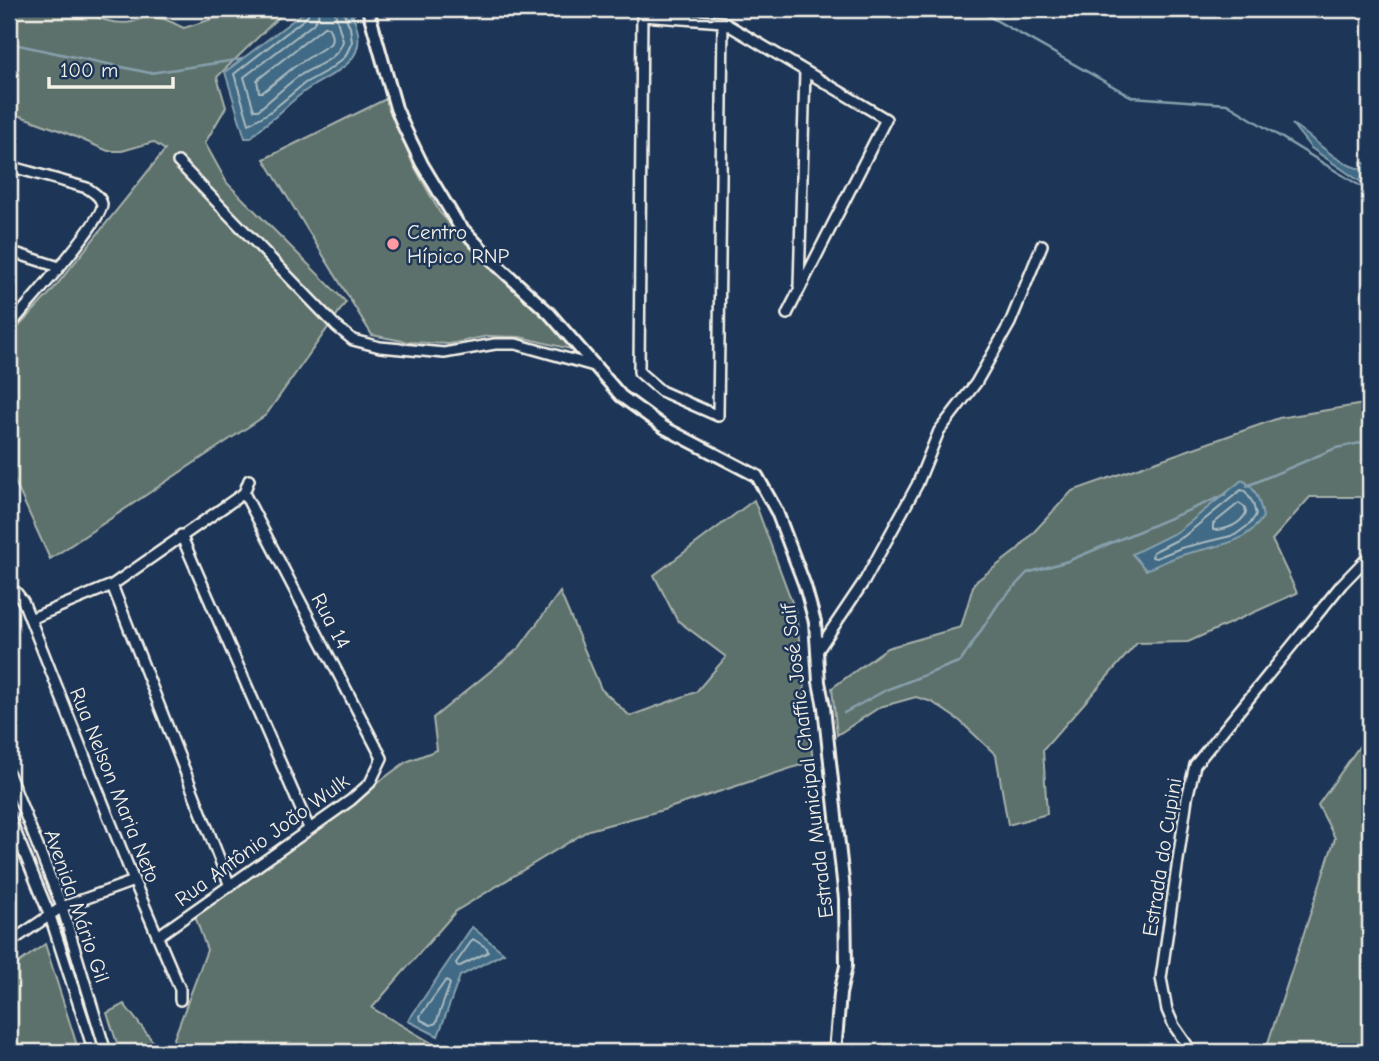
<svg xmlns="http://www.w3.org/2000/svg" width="1379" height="1061" viewBox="0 0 1379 1061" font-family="'Comic Neue',sans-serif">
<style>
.green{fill:#5d716c;stroke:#a8b1aa;stroke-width:2}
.water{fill:#3f6a85;stroke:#87a0ad;stroke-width:2}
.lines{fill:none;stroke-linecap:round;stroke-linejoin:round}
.shore{stroke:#acbbc0;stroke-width:2}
.stream{stroke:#87a0ad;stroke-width:2.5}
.minor-casing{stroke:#f4f1e8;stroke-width:14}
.tertiary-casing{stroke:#f4f1e8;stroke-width:16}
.minor{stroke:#1d3557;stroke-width:9}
.tertiary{stroke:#1d3557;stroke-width:10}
.poi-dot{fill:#ff9aa2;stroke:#1d3557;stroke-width:2.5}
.labels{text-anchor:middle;stroke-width:5;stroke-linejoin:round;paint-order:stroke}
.poi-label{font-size:21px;fill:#f4f1e8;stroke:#1d3557;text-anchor:start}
.street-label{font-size:21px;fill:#f4f1e8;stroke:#1d3557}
</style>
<rect width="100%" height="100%" fill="#1d3557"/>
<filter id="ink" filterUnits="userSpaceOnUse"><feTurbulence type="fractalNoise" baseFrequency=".0143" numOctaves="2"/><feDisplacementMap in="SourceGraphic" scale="14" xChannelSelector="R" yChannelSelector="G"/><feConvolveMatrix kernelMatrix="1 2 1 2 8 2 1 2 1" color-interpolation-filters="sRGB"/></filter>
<g filter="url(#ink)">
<!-- green -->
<path class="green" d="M 9,9 L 86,9 C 98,20 115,25 132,22 C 137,21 142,17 147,17 C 160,15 173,23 184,28 L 243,9 L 282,9 L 281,15 L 217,77 L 226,107 L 205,143 L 227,183 L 346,302 L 266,415 L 50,559 L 9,469 L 9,337 L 51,292 L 165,150 L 153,142 L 122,151 L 108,151 L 64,132 L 9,112 Z
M 388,98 L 412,162 L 440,213 L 498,275 L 552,322 L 575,350 L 520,337 L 488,336 L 449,344 L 408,342 L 372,335 L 264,159 Z
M 1370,403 L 1370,497 L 1310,497 L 1272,540 L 1297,593 L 1188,642 L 1137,643 L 1043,750 L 1047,814 L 1008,825 L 996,755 L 960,721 L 932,702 L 916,697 L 880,707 L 837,735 L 832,688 L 887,648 L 961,627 L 974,583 L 1017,550 L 1072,491 L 1279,418 Z
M 754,500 L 796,613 L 813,761 L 663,810 L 589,830 L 456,911 L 372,1008 L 447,1052 L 169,1052 L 207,950 L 195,916 L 406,762 L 437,750 L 433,718 L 519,648 L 560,592 L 601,689 L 630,716 L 696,692 L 726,657 L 677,620 L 654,575 Z
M 1370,731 L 1370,1052 L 1265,1052 L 1335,838 L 1318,805 Z
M 45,944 L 79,1052 L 9,1052 L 9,974 L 13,967 Z
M 124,1004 L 161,1052 L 120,1052 L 107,1013 Z"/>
<!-- water -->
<path class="water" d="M 308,9 L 347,9 C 354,16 356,23 358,33 C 363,65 330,74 308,89 C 296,97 286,107 275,117 C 266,124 258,129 251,138 L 245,138 L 225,72 Z
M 1292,124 C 1314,137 1336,165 1362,169 L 1361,162 L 1370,165 L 1370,188 L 1311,148 Z
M 1242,480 C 1256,487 1260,502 1263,517 C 1244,547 1213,545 1182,555 C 1170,559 1158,565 1146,570 L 1132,554 L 1179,531 Z
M 472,927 L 504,953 L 460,976 L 438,1036 L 408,1021 Z"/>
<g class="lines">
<!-- shore -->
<path class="shore" d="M 310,9 L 307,17 L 234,74 L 249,124 L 270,112 L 305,83 L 330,69 L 345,57 L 352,42 L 350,27 L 342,9
M 319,9 L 318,17 L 313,24 L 244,77 L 254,110 L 258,110 C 271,100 283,88 296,78 C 312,66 337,62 343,41 L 334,9
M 324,27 L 328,27 C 332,32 333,40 330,44 L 294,67 L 263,92 L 259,92 L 257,80 Z
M 1241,490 L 1245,491 L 1253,503 L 1256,515 L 1250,524 L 1235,535 L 1181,548 L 1156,558 L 1152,557 L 1153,552 L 1183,537 Z
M 1239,503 L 1245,507 L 1246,513 C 1240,525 1226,530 1213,530 L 1213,524 Z
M 473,939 L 487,948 L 488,952 L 458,967 L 456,963 Z
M 446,980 L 450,984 L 436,1023 L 431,1025 L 421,1020 L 420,1016 Z"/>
<!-- stream -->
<path class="stream" d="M 976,9 L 1132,97 L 1227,104 L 1370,192
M 351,16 L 361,9
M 9,43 L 150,73 L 243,59
M 1247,486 L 1336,448 L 1370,441
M 844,713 L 886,690 L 961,661 L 999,603 L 1027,573 L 1068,561 L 1225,495"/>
<!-- minor casing -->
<g class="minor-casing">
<path id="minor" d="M 642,9 L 639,372 L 661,391 L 718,416 L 723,22
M 642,16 L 723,22 L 886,119 L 787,314
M 178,162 L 336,326 L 353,340 L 380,347 L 444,353 L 495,344 L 516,344 L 594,366
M 9,166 L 87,188 C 93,192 100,196 102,204 C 104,220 23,309 9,327
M 9,251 L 59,267
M 799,286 L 805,71
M 181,535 L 309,828
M 112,585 L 230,886
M 9,590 L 16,592 L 23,601 L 134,881 L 180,989 L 180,1000
M 30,619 L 112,585 L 244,493 L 249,480
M 818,650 L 865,580 L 917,485 L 939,431 L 976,383 L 1010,323 L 1042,245
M 9,774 L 62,907 L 106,1052
M 9,816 L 50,916 L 94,1052
M 158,936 L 351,800 L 370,783 L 382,758 L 244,493
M 9,943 L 62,907 L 134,881
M 1192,1052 L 1174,1026 L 1167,1010 L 1161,978 L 1187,798 L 1195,765 L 1342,584 L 1370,555"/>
</g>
<!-- tertiary casing -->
<g class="tertiary-casing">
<path id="tertiary" d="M 368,9 L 396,108 L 404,127 L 422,164 L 458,224 L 497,265 L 549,313 L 621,396 L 665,428 L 757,476 L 777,512 L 805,586 L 815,622 L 819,682 L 824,707 L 845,899 L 846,966 L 840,994 L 835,1052"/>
</g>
<!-- minor -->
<use href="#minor" class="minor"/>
<!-- tertiary -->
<use href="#tertiary" class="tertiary"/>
</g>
</g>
<!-- markers -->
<circle class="poi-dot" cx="393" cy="244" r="7"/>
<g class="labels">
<!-- poi labels -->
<g class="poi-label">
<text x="407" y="239">Centro<tspan x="407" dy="24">Hípico RNP</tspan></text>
</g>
<!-- street labels -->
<g class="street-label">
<text transform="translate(331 621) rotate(62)" y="7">Rua 14</text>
<text transform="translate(807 761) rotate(-97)" y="7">Estrada Municipal Chaffic José Saif</text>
<text transform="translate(115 785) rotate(68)" y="7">Rua Nelson Maria Neto</text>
<text transform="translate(262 840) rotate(-36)" y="7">Rua Antônio João Wulk</text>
<text transform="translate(1162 857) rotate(-81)" y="7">Estrada do Cupini</text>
<text transform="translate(77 906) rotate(71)" y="7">Avenida Mário Gil</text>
</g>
</g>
<!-- margin -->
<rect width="1379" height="1061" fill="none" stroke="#1d3557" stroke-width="35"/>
<rect x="18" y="18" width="1344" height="1026" fill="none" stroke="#f4f1e8" stroke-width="2.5" filter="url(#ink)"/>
<!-- scale -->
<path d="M49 77v10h124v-10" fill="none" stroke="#f4f1e8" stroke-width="3.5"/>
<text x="60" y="77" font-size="21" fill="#f4f1e8" stroke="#1d3557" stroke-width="5" paint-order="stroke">100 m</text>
</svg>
